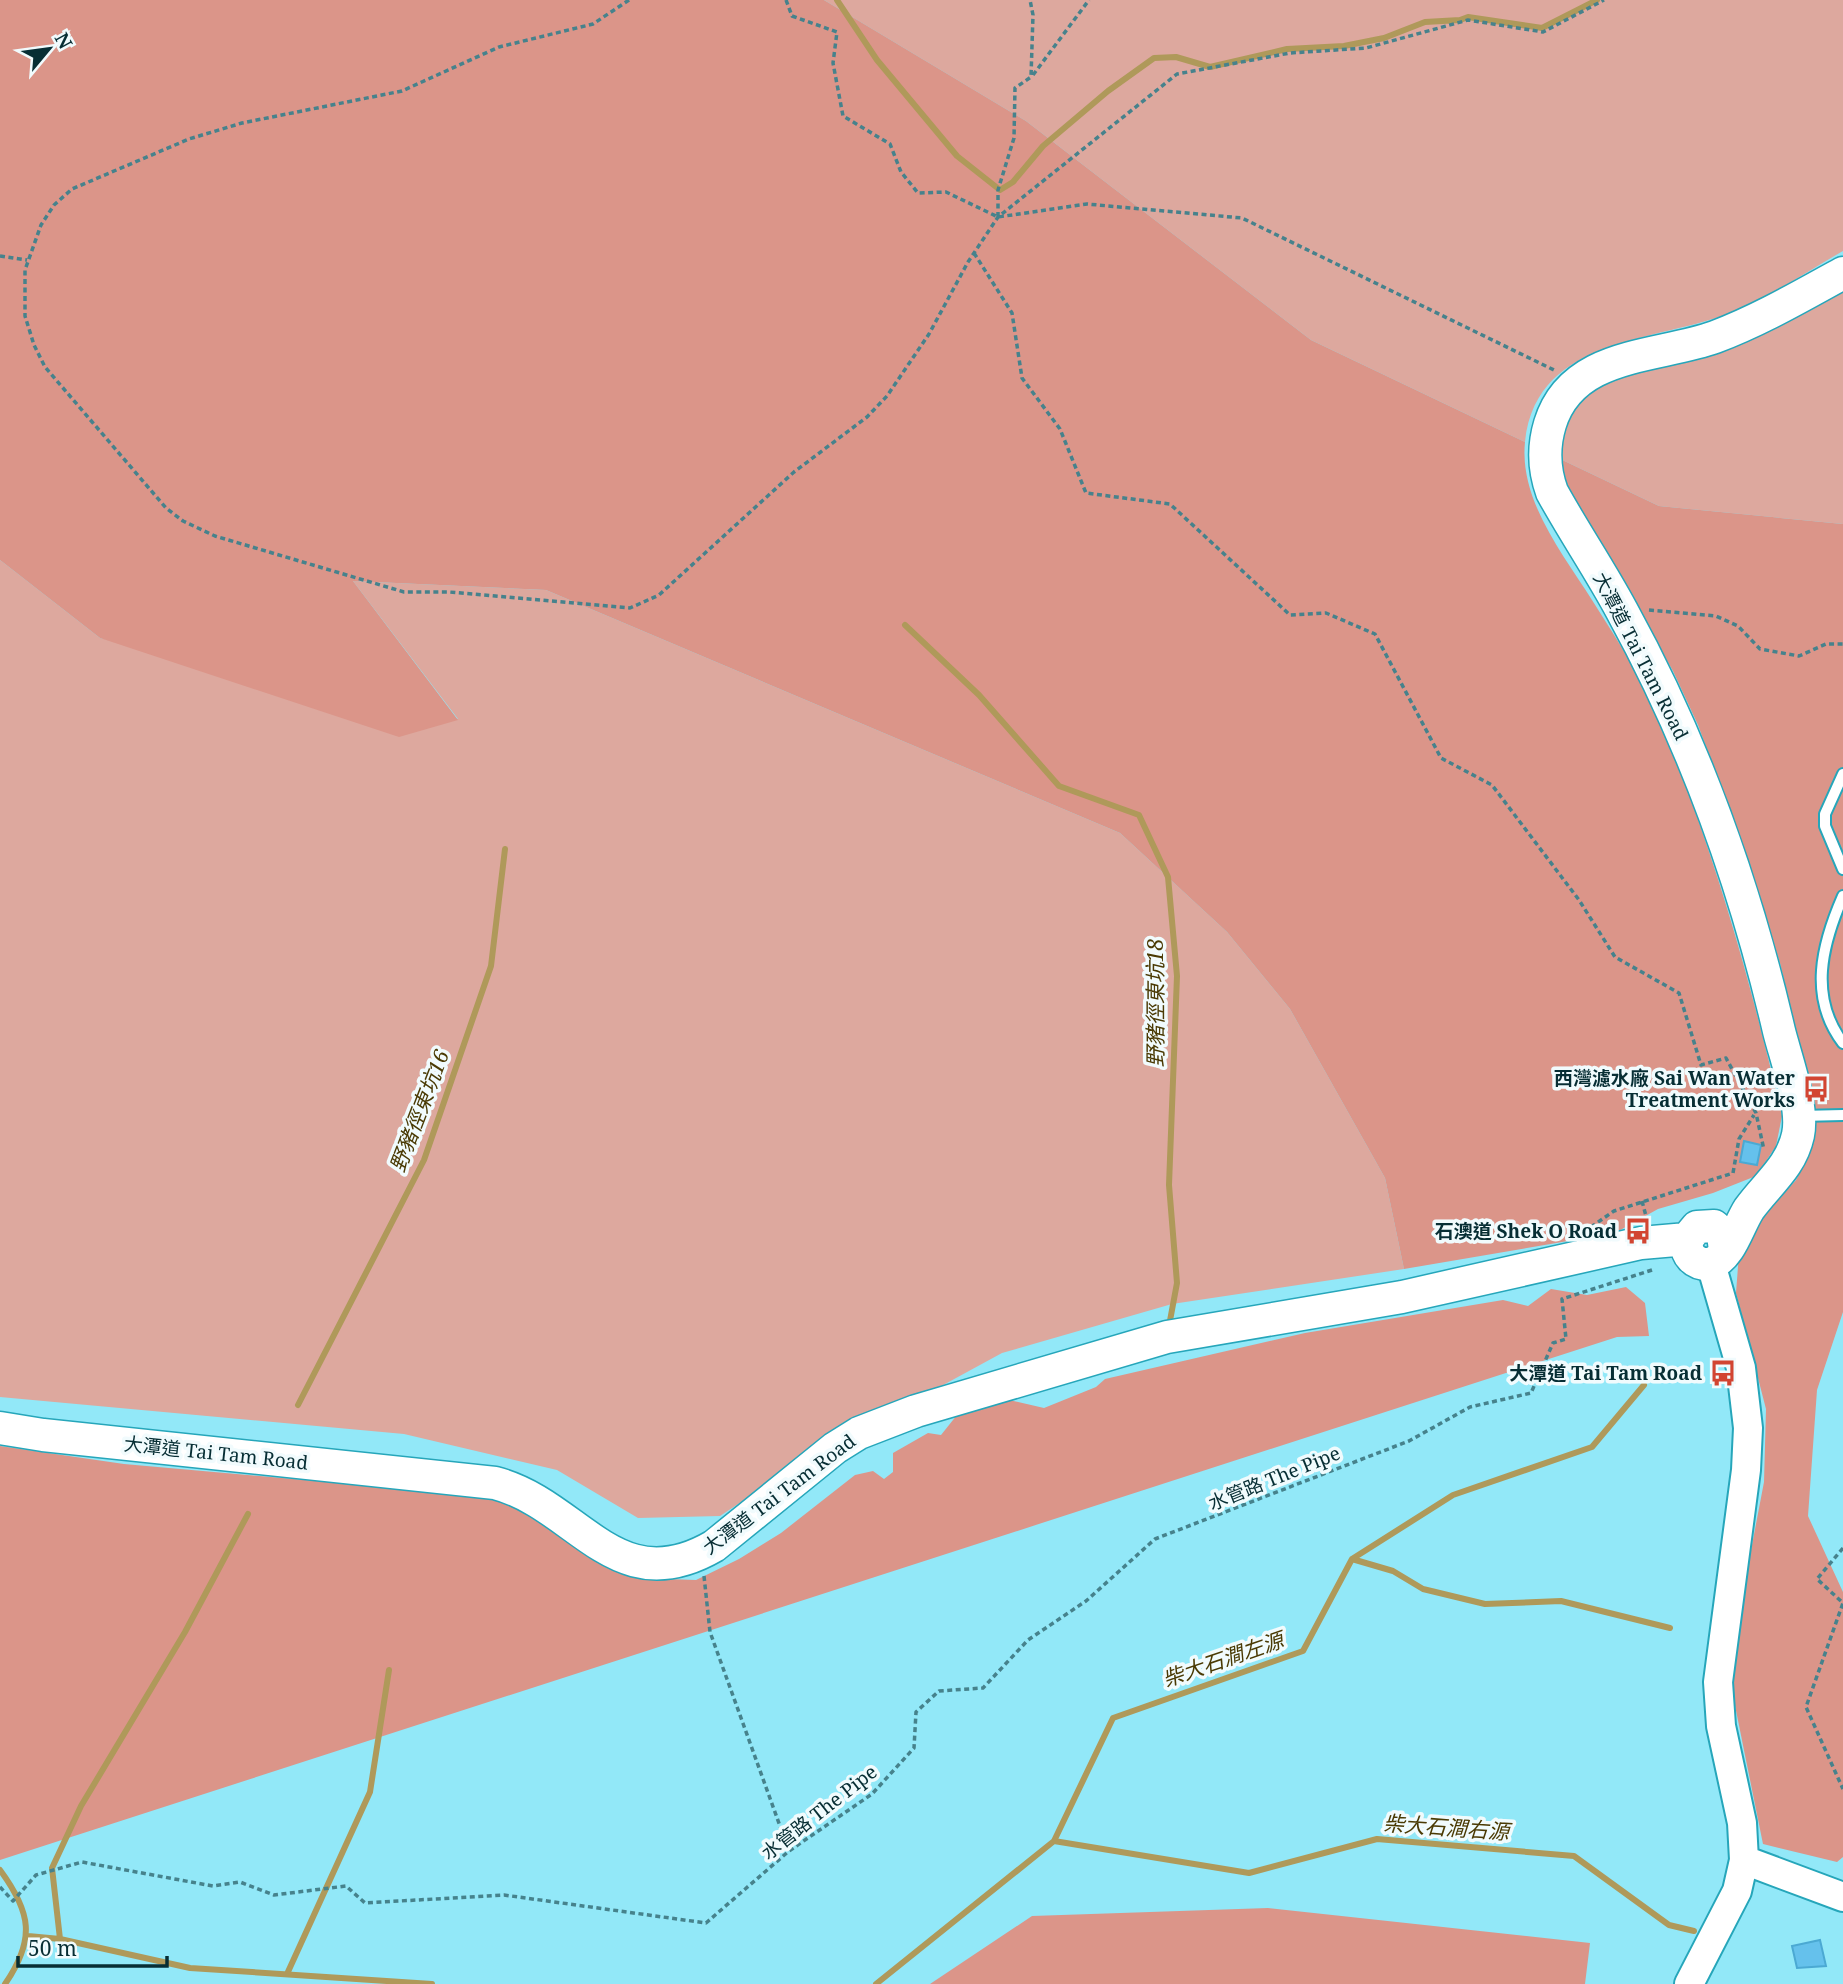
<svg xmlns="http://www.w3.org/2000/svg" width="1843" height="1984" viewBox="0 0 1843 1984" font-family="'Noto Serif','Noto Sans TC',serif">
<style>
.green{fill:#dda89e}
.forest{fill:#db9589}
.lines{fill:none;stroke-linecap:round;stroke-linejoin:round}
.stream{stroke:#af995a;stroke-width:6}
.building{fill:#65c1ec;stroke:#4ba9d3;stroke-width:2}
.service-casing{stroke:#26a6ba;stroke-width:14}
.tertiary-casing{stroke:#26a6ba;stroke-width:32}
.secondary-casing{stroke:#26a6ba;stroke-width:35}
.path{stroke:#46828c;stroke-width:3.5;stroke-dasharray:5 3.5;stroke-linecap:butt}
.service{stroke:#fff;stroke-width:10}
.tertiary{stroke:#fff;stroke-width:28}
.secondary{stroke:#fff;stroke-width:32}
.labels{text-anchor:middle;stroke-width:7;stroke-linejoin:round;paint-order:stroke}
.street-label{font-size:19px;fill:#072e34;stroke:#f1fbfd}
.poi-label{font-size:19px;font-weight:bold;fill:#072e34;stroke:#f1fbfd;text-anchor:end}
.water-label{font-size:21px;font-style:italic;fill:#4a3a04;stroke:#f1fbfd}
</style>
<rect width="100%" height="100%" fill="#92e8f8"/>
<!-- green -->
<path class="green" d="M 824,0 L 1843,0 L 1843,251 C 1811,269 1779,291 1745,307 C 1666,344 1537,331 1525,442 L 1311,340 L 1026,121 Z
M 1843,289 L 1843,524 L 1659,506 L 1556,457 C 1559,436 1562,415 1579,399 C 1614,367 1671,368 1714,354 C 1760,339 1801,313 1843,289 Z
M 0,560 L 100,638 L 458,719 L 353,581 L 546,590 L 1120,833 L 1227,932 L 1290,1009 L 1385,1178 L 1404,1269 L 1172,1304 L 1002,1353 L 798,1464 L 720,1516 L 638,1518 L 557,1470 L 404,1434 L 0,1397 Z"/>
<!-- forest -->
<path class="forest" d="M 0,0 L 824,0 L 1026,121 L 1311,340 L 1525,442 C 1519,500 1563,554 1592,600 C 1610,629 1629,657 1644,687 C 1663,723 1677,762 1691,800 C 1729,904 1757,1009 1782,1116 L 1776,1146 L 1756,1176 L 1713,1193 L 1658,1209 L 1615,1233 L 1404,1269 L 1385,1178 L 1290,1009 L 1227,932 L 1120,833 L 546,590 L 353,581 L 458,720 L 399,737 L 100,638 L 0,560 Z
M 1556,457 L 1659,506 L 1843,524 L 1843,1312 L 1817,1390 L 1808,1516 L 1843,1592 L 1843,1857 L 1837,1862 L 1763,1844 L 1728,1671 L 1764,1482 L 1766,1409 L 1736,1293 L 1741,1227 L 1780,1198 L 1796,1180 L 1807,1159 L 1815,1127 L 1816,1113 L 1780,963 L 1738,833 L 1698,725 L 1673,671 L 1560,478 Z
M 1626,1287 L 1645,1303 L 1649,1336 L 1617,1337 L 0,1860 L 0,1446 L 124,1464 L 496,1497 L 531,1510 L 610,1565 L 667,1579 L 696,1580 L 739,1559 L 781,1533 L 855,1475 L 873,1471 L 884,1479 L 893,1472 L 893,1453 L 928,1433 L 941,1435 L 957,1415 L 1009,1400 L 1044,1408 L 1096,1387 L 1105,1379 L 1305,1333 L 1503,1300 L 1528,1306 L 1551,1289 L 1587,1295 Z
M 1268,1908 L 1590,1943 L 1585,1984 L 930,1984 L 1032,1916 Z"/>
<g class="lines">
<!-- stream -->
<path class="stream" d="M 837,0 L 877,60 L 957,156 L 1000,190 L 1013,182 L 1043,146 L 1108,91 L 1154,58 L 1176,57 L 1210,67 L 1287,49 L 1344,46 L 1384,38 L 1425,22 L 1460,20 L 1468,17 L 1542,28 L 1597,0
M 905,625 L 979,695 L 1059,786 L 1139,815 L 1168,877 L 1177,976 L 1169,1185 L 1177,1283 L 1169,1326
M 298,1405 L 424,1160 L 491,966 L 505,849
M 1352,1559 L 1393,1571 L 1423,1589 L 1485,1604 L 1561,1601 L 1670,1628
M 1054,1841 L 1249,1873 L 1377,1839 L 1574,1856 L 1669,1925 L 1694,1931
M 0,1870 C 31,1912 36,1939 5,1984
M 28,1936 L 60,1939 L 190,1968 L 432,1984
M 60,1939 L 52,1868 L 81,1806 L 185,1632 L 248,1514
M 287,1974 L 370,1792 L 389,1670
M 876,1984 L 1054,1841 L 1113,1718 L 1303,1651 L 1352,1559 L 1453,1495 L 1592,1447 L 1644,1385"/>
</g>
<!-- building -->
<path class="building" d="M 1744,1141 L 1761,1145 L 1757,1165 L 1740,1162 Z
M 1820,1940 L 1826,1966 L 1797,1968 L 1792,1946 Z"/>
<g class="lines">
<!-- service casing -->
<g class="service-casing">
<path id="service" d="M 1843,774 L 1825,814 L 1825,826 L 1843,869
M 1843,896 C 1822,944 1808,997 1843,1043
M 1800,1116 L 1843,1115"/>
</g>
<!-- tertiary casing -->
<g class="tertiary-casing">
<path id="tertiary" d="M 1744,1860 L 1843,1897
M 1689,1984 L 1737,1891 L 1744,1860 L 1742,1823 L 1721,1726 L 1718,1682 L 1746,1470 L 1748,1428 L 1741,1368 L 1711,1264"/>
</g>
<!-- secondary casing -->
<g class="secondary-casing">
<path id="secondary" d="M 1725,1251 L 1723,1234 L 1714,1226 L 1697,1227 L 1687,1239 C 1685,1255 1694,1265 1711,1264 C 1731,1256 1738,1226 1749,1209 C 1767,1184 1791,1167 1798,1135 C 1804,1107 1786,1059 1779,1031 C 1745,885 1694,742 1622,611 C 1600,570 1574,532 1552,492 C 1544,470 1543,447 1550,424 C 1572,352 1656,358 1715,337 C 1760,320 1801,296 1843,273
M 0,1428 L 43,1435 L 495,1483 C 579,1505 616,1603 714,1546 L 835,1448 L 859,1433 L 916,1411 L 1167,1337 L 1402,1297 L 1641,1243 L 1687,1239"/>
</g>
<!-- path -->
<path class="path" d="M 629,0 L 593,24 L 499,47 L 402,91 L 242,123 L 189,139 L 72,189 L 54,205 L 41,225 L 25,270 L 25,316 L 34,345 L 45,367 L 166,508 L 183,521 L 215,536 L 404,592 L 449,592 L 630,608 L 659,595 L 794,472 L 867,417 L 887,396 L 929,334 L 968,262 L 998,217 L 1177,74 L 1290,53 L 1366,48 L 1468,20 L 1543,32 L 1604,0
M 786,0 L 792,16 L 837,32 L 833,63 L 843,116 L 890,144 L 901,172 L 918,193 L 946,192 L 998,217 L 1087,204 L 1242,218 L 1556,371
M 1033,75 L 1089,0
M 998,217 L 998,190 L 1014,138 L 1015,88 L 1031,77 L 1033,15 L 1030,0
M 974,253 L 1012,313 L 1022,378 L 1060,429 L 1086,493 L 1170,504 L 1290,615 L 1326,613 L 1375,634 L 1441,758 L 1492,785 L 1579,900 L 1615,957 L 1679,993 L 1701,1065 L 1726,1058 L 1756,1113 L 1764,1150
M 0,256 L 27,260
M 1649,610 L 1716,616 L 1738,626 L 1760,649 L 1799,656 L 1826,644 L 1843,644
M 1642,1201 L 1646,1216
M 1591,1227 L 1614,1211 L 1733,1173 L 1739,1139 L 1754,1115
M 1843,1548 L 1817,1579 L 1843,1603 L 1806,1707 L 1843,1789
M 704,1576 L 710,1632 L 789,1851
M 0,1887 L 13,1901 L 36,1875 L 82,1862 L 213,1886 L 240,1882 L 274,1895 L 346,1886 L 365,1903 L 504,1895 L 706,1923 L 789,1851 L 872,1794 L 914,1748 L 916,1712 L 939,1691 L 983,1688 L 1028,1640 L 1086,1601 L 1155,1539 L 1409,1441 L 1470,1407 L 1531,1393 L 1553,1343 L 1566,1339 L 1562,1299 L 1655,1269"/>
<!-- service -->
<use href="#service" class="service"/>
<!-- tertiary -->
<use href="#tertiary" class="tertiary"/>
<!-- secondary -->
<use href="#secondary" class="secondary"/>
</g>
<!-- icons -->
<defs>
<g id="bus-bare" transform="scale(2.1)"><path d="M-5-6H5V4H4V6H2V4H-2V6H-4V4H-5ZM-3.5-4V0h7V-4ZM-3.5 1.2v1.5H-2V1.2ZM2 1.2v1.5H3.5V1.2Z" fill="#d24532" stroke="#f1fbfd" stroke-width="2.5" paint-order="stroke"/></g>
</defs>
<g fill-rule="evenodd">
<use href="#bus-bare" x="1816" y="1089"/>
<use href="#bus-bare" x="1638" y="1231"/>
<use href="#bus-bare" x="1723" y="1373"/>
</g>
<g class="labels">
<!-- street labels -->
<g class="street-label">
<text transform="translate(1641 656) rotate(63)" y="7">大潭道 Tai Tam Road</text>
<text transform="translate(216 1453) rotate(6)" y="7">大潭道 Tai Tam Road</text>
<text transform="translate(1274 1478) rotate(-22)" y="7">水管路 The Pipe</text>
<text transform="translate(779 1494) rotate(-37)" y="7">大潭道 Tai Tam Road</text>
<text transform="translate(819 1812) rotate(-38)" y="7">水管路 The Pipe</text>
</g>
<!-- poi labels -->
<g class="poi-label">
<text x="1795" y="1085">西灣濾水廠 Sai Wan Water<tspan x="1795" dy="22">Treatment Works</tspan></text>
<text x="1617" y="1238">石澳道 Shek O Road</text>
<text x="1702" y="1380">大潭道 Tai Tam Road</text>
</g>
<!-- water labels -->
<g class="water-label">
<text transform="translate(1156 1003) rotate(-90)" y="7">野豬徑東坑18</text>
<text transform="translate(420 1111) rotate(-69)" y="7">野豬徑東坑16</text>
<text transform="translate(1223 1660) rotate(-19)" y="7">柴大石澗左源</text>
<text transform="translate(1446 1828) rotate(4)" y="7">柴大石澗右源</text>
</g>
</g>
<!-- north arrow -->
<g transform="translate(49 49) rotate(61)" stroke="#f1fbfd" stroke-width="5" paint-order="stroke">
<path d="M0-5L12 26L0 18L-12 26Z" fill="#072e34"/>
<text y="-10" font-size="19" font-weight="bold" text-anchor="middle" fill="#072e34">N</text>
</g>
<!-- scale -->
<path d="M18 1956v10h149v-10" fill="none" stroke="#072e34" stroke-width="3.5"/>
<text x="28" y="1956" font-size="21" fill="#072e34" stroke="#f1fbfd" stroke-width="5" paint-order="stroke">50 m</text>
</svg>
